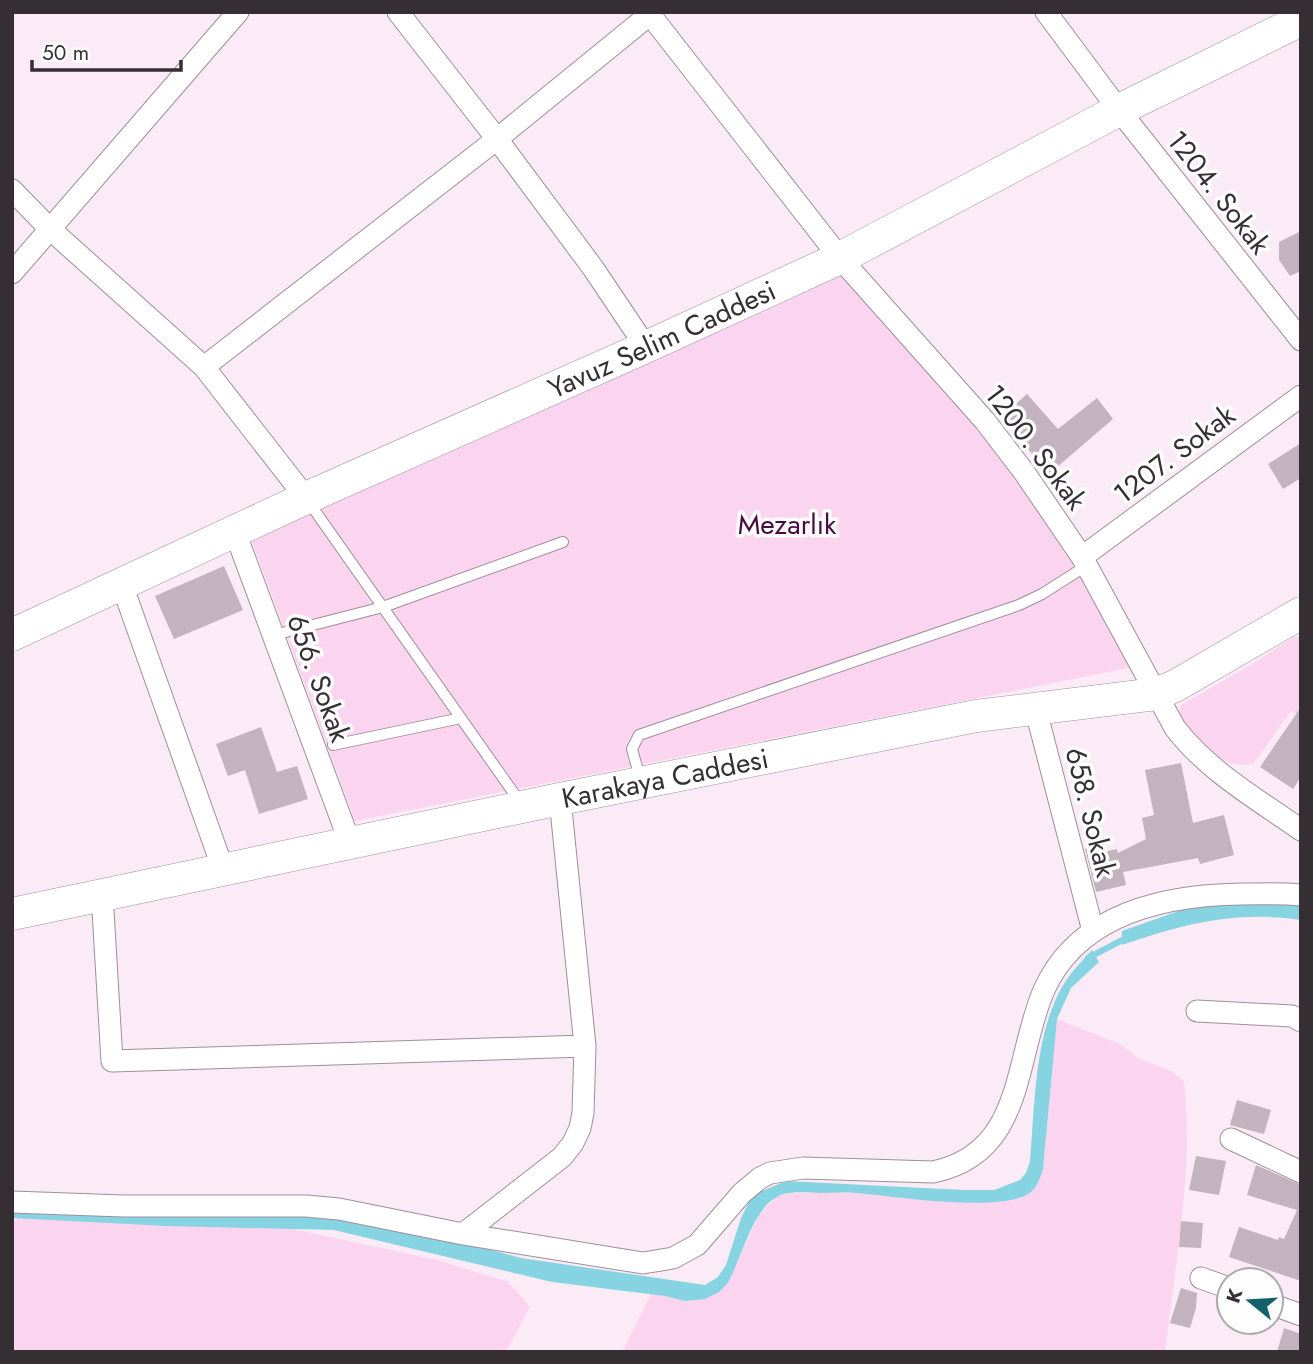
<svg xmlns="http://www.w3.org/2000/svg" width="1313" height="1364" viewBox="0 0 1313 1364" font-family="Jost,sans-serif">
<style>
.green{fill:#fbd4f0}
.water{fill:#86d4e1}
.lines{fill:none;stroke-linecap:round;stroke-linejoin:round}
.stream{stroke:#86d4e1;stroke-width:6}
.building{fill:#c2b3be}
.lane-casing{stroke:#9e8f9a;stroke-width:12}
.street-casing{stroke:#9e8f9a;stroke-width:23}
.secondary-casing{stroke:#9e8f9a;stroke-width:33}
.lane{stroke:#fff;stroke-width:10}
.street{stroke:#fff;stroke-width:21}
.secondary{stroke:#fff;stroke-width:32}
.labels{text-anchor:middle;stroke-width:7;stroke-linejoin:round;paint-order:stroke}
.street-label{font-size:28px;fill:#352f34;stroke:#fdfdfd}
.park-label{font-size:28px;fill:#490c3f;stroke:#fdfdfd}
</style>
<rect width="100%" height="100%" fill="#faebf6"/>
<!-- green -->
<path class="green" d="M 842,270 L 1024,483 L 1051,524 L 1134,667 L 355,821 L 251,539 Z
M 1294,637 L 1301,637 L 1301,716 L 1291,711 L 1254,763 C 1223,773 1197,739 1178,719 L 1181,705 L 1251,665 Z
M 1057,1019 L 1120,1044 L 1136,1057 L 1171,1071 L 1184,1081 C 1194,1170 1175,1263 1165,1352 L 622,1352 L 652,1292 C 682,1300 701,1308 727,1284 L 759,1215 L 777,1196 L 791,1193 L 852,1193 L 951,1201 L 1000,1202 L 1020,1198 L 1043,1168 Z
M 29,1210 L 242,1218 L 437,1260 L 508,1282 L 530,1307 L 506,1352 L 12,1352 L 12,1223 Z"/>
<!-- water -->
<path class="water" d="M 1248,902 L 1301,906 L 1301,920 C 1236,910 1183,924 1122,945 L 1122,931 L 1187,908 Z
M 1092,950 L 1099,962 L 1071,988 L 1057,1019 L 1043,1169 C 1040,1177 1038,1186 1031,1192 C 1004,1214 893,1196 856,1193 C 844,1192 831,1193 819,1193 C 806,1193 789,1190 777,1197 C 752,1209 741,1261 727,1284 L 719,1292 L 705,1299 L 685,1301 L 665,1296 L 552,1282 L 334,1230 L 167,1226 L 12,1218 L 12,1204 L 283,1217 L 311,1214 L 376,1219 L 521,1258 L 705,1285 L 718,1277 L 726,1265 L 741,1218 L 749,1202 L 757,1193 L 786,1181 L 964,1190 L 994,1190 L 1020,1180 L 1026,1173 L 1030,1161 C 1035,1106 1034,1036 1062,987 C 1070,973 1081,962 1092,950 Z"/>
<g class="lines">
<!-- stream -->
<path class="stream" d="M 1088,958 L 1128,937"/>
</g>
<!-- building -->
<path class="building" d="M 1301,231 L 1301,271 L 1290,276 L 1279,260 L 1279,242 Z
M 1027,394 L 1058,429 L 1097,398 L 1113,419 L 1049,474 L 1001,417 Z
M 1301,443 L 1301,478 L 1283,489 L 1268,464 Z
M 224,566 L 243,610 L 174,639 L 155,596 Z
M 1301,707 L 1301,777 L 1293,789 L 1260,767 Z
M 261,727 L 277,772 L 297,766 L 308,799 L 259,814 L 245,770 L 228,776 L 216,744 Z
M 1181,763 L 1193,823 L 1224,815 L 1234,855 L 1200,864 L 1198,858 L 1123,872 L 1126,885 L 1096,892 L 1085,849 L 1101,845 L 1103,852 L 1117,849 L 1118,853 L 1146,839 L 1142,818 L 1154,815 L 1145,770 Z
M 1237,1100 L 1271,1110 L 1264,1134 L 1230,1125 Z
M 1196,1156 L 1226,1161 L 1219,1195 L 1189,1190 Z
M 1256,1165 L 1301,1185 L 1301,1281 L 1229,1257 L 1239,1227 L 1278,1240 L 1279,1237 L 1284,1239 L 1297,1210 L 1247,1195 Z
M 1181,1221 L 1203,1223 L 1201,1248 L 1179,1247 Z
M 1181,1288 L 1197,1293 L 1196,1308 L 1190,1328 L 1170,1323 Z
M 1284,1328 L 1301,1334 L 1301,1352 L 1277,1352 Z"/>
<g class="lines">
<!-- lane casing -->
<g class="lane-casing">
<path id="lane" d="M 308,501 L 520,802
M 274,635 L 383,607 L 563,542
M 333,745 L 461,718
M 640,778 L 632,749 L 639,735 L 1019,605 L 1042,594 L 1086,566"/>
</g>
<!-- street casing -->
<g class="street-casing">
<path id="street" d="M 398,12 L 497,139 L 593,268 L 646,347
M 648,12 L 840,258 L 985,421 L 1024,472 L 1082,557 L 1175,728 C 1208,771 1257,799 1301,830
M 1046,12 L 1119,110 L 1301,340
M 12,190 L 50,229 L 204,367 L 306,498
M 12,273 L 238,12
M 204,367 L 497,139 L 653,12
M 235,532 L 350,843
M 1082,557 L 1301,396
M 122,585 L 223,869
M 1035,707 L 1093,931
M 102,894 L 112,1061 L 585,1046
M 1197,1011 L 1292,1016 L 1301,1021
M 1231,1139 L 1301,1172
M 12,1202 L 123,1206 L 306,1206 L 339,1209 L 463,1234 L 643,1263 L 673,1258 L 697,1245 L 742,1193 L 760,1178 L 770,1173 L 803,1168 L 933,1172 C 1025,1153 1014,1059 1044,990 C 1079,912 1166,895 1242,894 C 1262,894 1282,893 1301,895
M 463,1234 L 562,1157 L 573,1143 L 580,1128 L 583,1113 L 585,1046 L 560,799
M 1201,1278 L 1229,1288
M 1271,1304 L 1301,1315"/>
</g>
<!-- secondary casing -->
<g class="secondary-casing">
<g id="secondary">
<path id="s1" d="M 12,635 L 306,498 L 646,347 L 840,258 L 1119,110 L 1301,20"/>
<path id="s2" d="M 12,914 L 560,799 L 976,716 L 1156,694 L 1175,686 L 1301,613"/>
</g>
</g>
<!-- lane -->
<use href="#lane" class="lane"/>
<!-- street -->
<use href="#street" class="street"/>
<!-- secondary -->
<use href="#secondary" class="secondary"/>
</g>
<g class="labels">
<!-- street labels -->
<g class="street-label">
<text transform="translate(1219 192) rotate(52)" y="10">1204. Sokak</text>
<text dy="10" stroke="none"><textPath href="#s1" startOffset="714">Yavuz Selim Caddesi</textPath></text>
<text transform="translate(1036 447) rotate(53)" y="10">1200. Sokak</text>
<text transform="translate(1174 454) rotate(-37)" y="10">1207. Sokak</text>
<text transform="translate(319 678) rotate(70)" y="10">656. Sokak</text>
<text dy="10" stroke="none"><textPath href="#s2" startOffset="667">Karakaya Caddesi</textPath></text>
<text transform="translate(1091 812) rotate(76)" y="10">658. Sokak</text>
</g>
<!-- park labels -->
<g class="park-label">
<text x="787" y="534">Mezarlık</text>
</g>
</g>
<!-- border -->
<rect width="1313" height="1364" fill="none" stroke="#352f34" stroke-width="28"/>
<!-- north arrow -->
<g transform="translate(1250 1301) rotate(288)"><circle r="33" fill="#fdfdfd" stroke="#adabad" stroke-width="2"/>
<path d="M0-5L12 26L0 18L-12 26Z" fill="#14616c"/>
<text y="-10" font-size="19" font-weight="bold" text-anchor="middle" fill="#352f34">K</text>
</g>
<!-- scale -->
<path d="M32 60v10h149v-10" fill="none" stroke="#352f34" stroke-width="3.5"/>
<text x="42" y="60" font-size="21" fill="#352f34" stroke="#fdfdfd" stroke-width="5" paint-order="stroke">50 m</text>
</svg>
